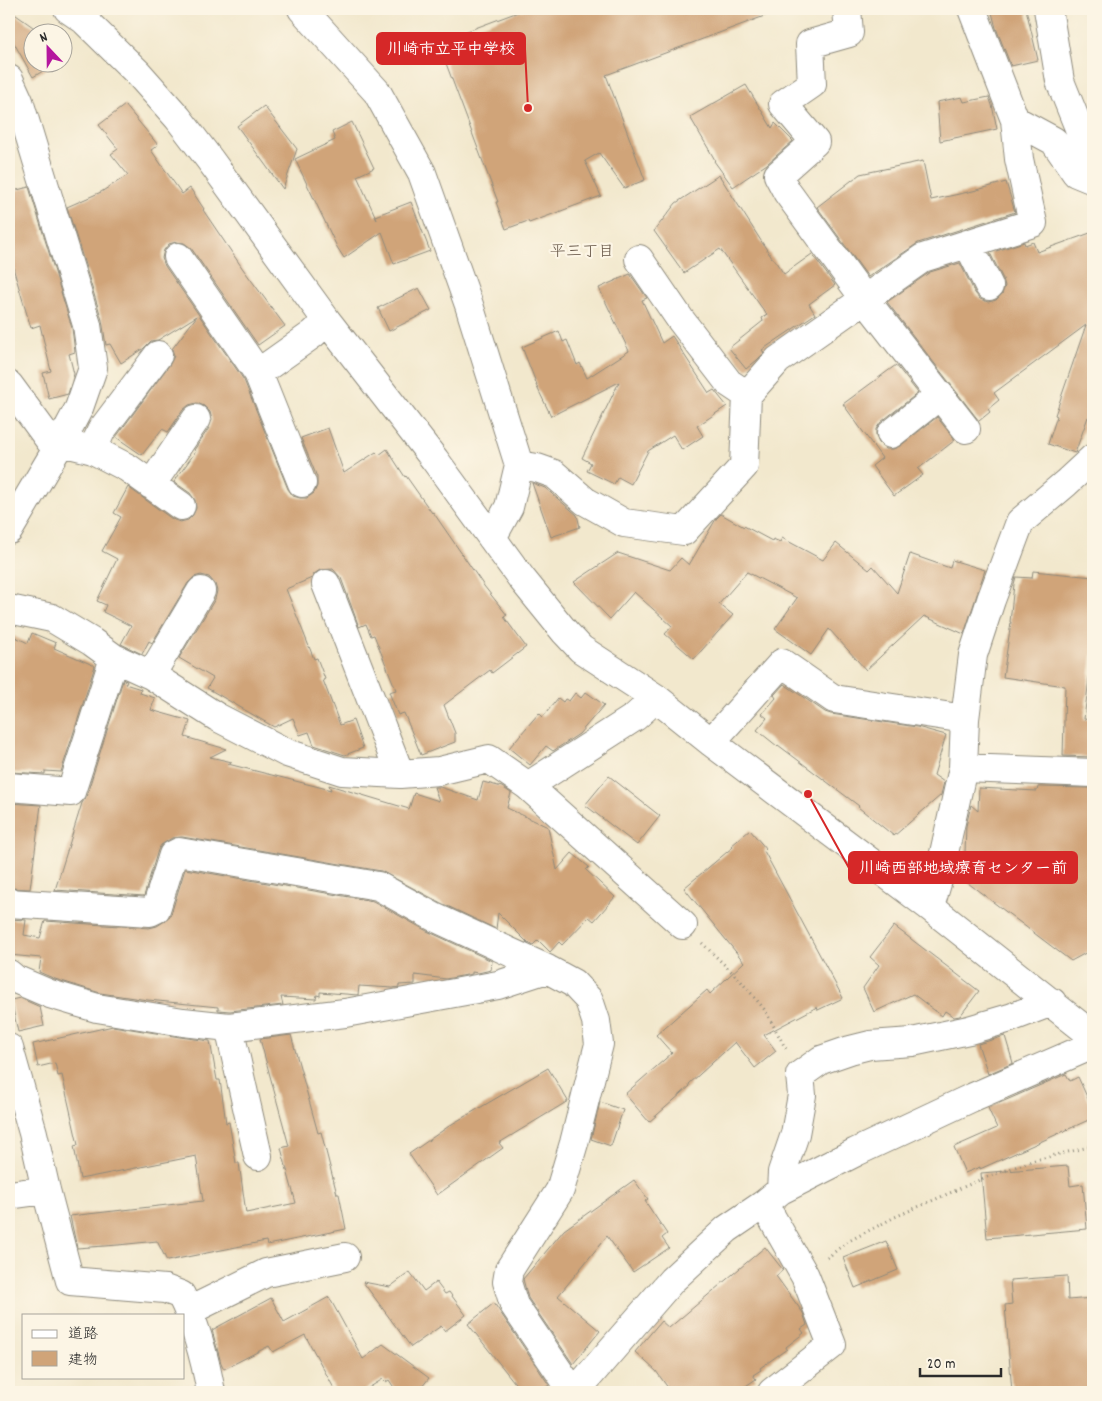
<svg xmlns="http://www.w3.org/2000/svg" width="1102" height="1401" viewBox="0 0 1102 1401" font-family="Dekko,'Klee One',sans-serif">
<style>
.building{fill:#d0a479}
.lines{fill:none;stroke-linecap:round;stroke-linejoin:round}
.minor-casing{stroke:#8e8a7c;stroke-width:30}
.path{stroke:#8e8a7c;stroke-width:3;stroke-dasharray:1 4;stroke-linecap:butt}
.minor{stroke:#fff;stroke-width:28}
.labels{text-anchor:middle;stroke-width:4.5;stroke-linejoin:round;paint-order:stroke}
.neighbourhood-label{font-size:16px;fill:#655546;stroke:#fcf5e5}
.leader{fill:none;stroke:#d62828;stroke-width:2}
.callout-dot{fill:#d62828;stroke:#fcf5e5;stroke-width:2}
.callout{fill:#d62828;stroke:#d62828;stroke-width:2}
.callout-label{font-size:16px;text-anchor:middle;font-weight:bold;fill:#fff}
</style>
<rect width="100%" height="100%" fill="#fcf5e5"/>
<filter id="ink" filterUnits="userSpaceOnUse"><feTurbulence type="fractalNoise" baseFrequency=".02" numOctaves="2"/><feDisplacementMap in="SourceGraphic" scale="10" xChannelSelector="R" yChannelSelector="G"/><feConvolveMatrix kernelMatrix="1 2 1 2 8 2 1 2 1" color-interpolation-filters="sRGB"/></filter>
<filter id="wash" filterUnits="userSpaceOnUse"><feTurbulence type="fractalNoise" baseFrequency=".0096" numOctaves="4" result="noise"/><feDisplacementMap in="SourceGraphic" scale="20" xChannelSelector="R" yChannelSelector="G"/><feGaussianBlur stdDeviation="1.12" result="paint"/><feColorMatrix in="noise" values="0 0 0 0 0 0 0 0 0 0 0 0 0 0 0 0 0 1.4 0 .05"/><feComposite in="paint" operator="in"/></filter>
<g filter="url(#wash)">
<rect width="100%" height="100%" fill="#f2e8cd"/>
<g id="blocks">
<!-- building -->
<path class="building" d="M 526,9 L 777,9 L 778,11 L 606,75 L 645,180 L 624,188 L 599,153 L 585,161 L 601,196 L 529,223 L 528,221 L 506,229 L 496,202 L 498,202 L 438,42 Z
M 991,9 L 1026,9 L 1038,60 L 1011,66 L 996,28 Z
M 9,10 L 40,32 L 32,32 L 32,62 L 58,62 L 33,77 L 9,34 Z
M 746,85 L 772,128 L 775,123 L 793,141 L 767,164 L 733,187 L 714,161 L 715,160 L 690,117 Z
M 962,97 L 964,102 L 989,97 L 992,105 L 997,129 L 940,141 L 937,102 Z
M 125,105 L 158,145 L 151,150 L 182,194 L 190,188 L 204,209 L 203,210 L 243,269 L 285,326 L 258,345 L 191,248 L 184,243 L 176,242 L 169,244 L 164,250 L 162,258 L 165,266 L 244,380 L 288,489 L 293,496 L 300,498 L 307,498 L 314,493 L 317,486 L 317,477 L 301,438 L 328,428 L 344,473 L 376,452 L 379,455 L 387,449 L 405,477 L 406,476 L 432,513 L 433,512 L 484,586 L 507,615 L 504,617 L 526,647 L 492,673 L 490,670 L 444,705 L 455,733 L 455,742 L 421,755 L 404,713 L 398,715 L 389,692 L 396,690 L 374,635 L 371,636 L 366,624 L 359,627 L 341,578 L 333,569 L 320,570 L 314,574 L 312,578 L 286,589 L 314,659 L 317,658 L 325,679 L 323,680 L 340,725 L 353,720 L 363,748 L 345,755 L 314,745 L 309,732 L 300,735 L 293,718 L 274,727 L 207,688 L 213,678 L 179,658 L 215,599 L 217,591 L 215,584 L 209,577 L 201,575 L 194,577 L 188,583 L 152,643 L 149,641 L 142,654 L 121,644 L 131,626 L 103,612 L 106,605 L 97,601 L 117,559 L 102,551 L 121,517 L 114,513 L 128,487 L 172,519 L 180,522 L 188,520 L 193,515 L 196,508 L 195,500 L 190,493 L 174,482 L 196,451 L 194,450 L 209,428 L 212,420 L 210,412 L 204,406 L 197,403 L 189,405 L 183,410 L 168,432 L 162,429 L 142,455 L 116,437 L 170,364 L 174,356 L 172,349 L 197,316 L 158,340 L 151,341 L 143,349 L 121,363 L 110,344 L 106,345 L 102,320 L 67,207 L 101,192 L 128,175 L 111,154 L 118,149 L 99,125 Z
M 264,106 L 297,149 L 283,189 L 237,126 Z
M 352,122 L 374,168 L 357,176 L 377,220 L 375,216 L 411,202 L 430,251 L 394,264 L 382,232 L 344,258 L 337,247 L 295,159 L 335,140 L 332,132 Z
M 923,161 L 931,200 L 973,191 L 1006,182 L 1015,212 L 918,243 L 868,277 L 817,207 L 860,174 Z
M 719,175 L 772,258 L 773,258 L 784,274 L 812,254 L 835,285 L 809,304 L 815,314 L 762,350 L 764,353 L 757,360 L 746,369 L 729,348 L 763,321 L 762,318 L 767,315 L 720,249 L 684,273 L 654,231 L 676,203 Z
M 29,187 L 72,328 L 75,352 L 69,354 L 74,374 L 68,394 L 49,399 L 43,373 L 51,371 L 40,325 L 31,328 L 14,271 L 9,246 L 9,192 Z
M 1093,232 L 1093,419 L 1088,417 L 1075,453 L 1048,444 L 1057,416 L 1055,415 L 1086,325 L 994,393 L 999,400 L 988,409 L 990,412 L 979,421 L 887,302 L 930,272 L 960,263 L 975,293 L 980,299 L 988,302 L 996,300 L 1002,294 L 1005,286 L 1003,279 L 990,253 L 1024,242 L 1025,245 L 1033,242 L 1037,252 Z
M 630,274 L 647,298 L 642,300 L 662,343 L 672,336 L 709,393 L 714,390 L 727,406 L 697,426 L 703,436 L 682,450 L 673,435 L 648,451 L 631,484 L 618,477 L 614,484 L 587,471 L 591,463 L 582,458 L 619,382 L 551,416 L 536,385 L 537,385 L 522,347 L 559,331 L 563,342 L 567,340 L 577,365 L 580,363 L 587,378 L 629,351 L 599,288 Z
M 419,288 L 431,310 L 389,331 L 378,308 Z
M 896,365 L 918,393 L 881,422 L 876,429 L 876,436 L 879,443 L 886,449 L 893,449 L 900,446 L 937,417 L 955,440 L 918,469 L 923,475 L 894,496 L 872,466 L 882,458 L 843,404 Z
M 532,483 L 545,488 L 577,515 L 580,527 L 551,537 Z
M 721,514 L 744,527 L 744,526 L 772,541 L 773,539 L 780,542 L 782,538 L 823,560 L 836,543 L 869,570 L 873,566 L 897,593 L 910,554 L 950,568 L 952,560 L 985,570 L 964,634 L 924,616 L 866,670 L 829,629 L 811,655 L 775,629 L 797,598 L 747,572 L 719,604 L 733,615 L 694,659 L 665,634 L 672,626 L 634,592 L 610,619 L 574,582 L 618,553 L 670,570 L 681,558 L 689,565 L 716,519 Z
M 1033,571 L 1093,577 L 1093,647 L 1084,719 L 1093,720 L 1093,757 L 1063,756 L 1065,686 L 1003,677 L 1011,622 L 1010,622 L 1014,584 L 1016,577 L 1032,578 Z
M 32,633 L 56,643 L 54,648 L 95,666 L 61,772 L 45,771 L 45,774 L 9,772 L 9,634 L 28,643 Z
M 123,680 L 127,681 L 125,684 L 141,689 L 140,693 L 155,698 L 151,710 L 190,721 L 185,737 L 226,749 L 210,757 L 232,762 L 228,764 L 331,790 L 329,785 L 409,809 L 414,793 L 439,801 L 434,787 L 440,787 L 478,800 L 483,782 L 502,787 L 511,793 L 507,808 L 548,827 L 557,870 L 572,853 L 589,867 L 586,870 L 615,897 L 594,921 L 589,917 L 562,945 L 559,942 L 550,952 L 538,940 L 533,945 L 528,943 L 498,913 L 496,929 L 441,903 L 381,871 L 182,837 L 172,838 L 161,845 L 158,850 L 144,896 L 55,890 L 82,803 L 86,797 Z
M 784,684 L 825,712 L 831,714 L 917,727 L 946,735 L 934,775 L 944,782 L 941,795 L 894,836 L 858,807 L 859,806 L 778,745 L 777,746 L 757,730 L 767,718 L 762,714 L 776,698 L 774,695 Z
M 586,692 L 604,705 L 579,734 L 553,751 L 546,746 L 530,765 L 509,748 L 539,713 L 543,717 L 558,698 L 563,702 L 565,699 L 569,701 L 575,693 L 581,698 Z
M 609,776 L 660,816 L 637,845 L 585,805 Z
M 1038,787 L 1093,788 L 1093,949 L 1071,961 L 964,880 L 966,826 L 971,805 L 978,811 L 979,788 L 1037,791 Z
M 9,803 L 41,805 L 30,889 L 9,888 Z
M 750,830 L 766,849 L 764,851 L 843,998 L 818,1010 L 817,1007 L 764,1035 L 776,1051 L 755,1068 L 735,1042 L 689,1084 L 690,1086 L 649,1122 L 625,1094 L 672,1053 L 656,1035 L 707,990 L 710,994 L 744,962 L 684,888 L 733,847 L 731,846 Z
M 185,869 L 373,901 L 427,931 L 492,961 L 491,970 L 478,973 L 472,972 L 472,974 L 446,979 L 415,975 L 415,984 L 399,985 L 399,987 L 393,988 L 359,986 L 358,995 L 320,992 L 320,996 L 317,995 L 316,999 L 281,997 L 283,1005 L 230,1011 L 218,1010 L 218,1007 L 148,1000 L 100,993 L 55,979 L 39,972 L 41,958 L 9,955 L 9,919 L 26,920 L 24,935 L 40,938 L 45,921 L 149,928 L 157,926 L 168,919 L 171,914 Z
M 894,926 L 979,991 L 960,1016 L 954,1017 L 945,1011 L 942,1016 L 913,994 L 874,1012 L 863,988 L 879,965 L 870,957 Z
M 20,998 L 40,1007 L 44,1026 L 18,1032 L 11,1000 Z
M 113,1026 L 180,1037 L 210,1041 L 217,1080 L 220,1080 L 226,1123 L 229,1122 L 236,1163 L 239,1163 L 246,1213 L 296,1203 L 281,1148 L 289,1146 L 260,1039 L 291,1035 L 318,1133 L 321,1132 L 337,1194 L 339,1194 L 346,1229 L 267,1245 L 266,1241 L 167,1261 L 157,1241 L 118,1245 L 77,1248 L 70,1216 L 203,1201 L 196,1156 L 80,1179 L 74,1146 L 78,1145 L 62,1075 L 58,1076 L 55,1063 L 38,1067 L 33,1044 Z
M 1005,1036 L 1013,1063 L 988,1074 L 978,1044 Z
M 548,1068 L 568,1101 L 499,1143 L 503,1148 L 437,1195 L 409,1154 L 452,1124 Z
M 1066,1074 L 1070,1081 L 1078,1077 L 1093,1110 L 1093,1118 L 980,1169 L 980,1167 L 965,1173 L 954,1147 L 997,1128 L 988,1108 Z
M 600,1102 L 623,1110 L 611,1146 L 591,1139 Z
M 1068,1166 L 1070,1186 L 1083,1184 L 1087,1229 L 987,1238 L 981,1173 Z
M 634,1180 L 648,1199 L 645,1201 L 667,1234 L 662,1238 L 669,1248 L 633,1272 L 607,1236 L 558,1296 L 600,1331 L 573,1364 L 528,1298 L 523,1279 L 564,1230 Z
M 886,1241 L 898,1270 L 855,1288 L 843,1258 Z
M 765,1247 L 783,1270 L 776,1276 L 803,1313 L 807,1325 L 801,1329 L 804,1333 L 786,1347 L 787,1349 L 760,1368 L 761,1370 L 753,1375 L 756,1379 L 737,1392 L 671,1392 L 656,1371 L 635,1352 L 661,1321 L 669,1328 Z
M 410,1272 L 424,1291 L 436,1282 L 445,1294 L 449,1292 L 466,1315 L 445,1331 L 441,1326 L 411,1347 L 363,1282 L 390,1287 Z
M 1067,1276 L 1068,1300 L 1093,1298 L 1093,1392 L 1012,1392 L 1005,1305 L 1012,1304 L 1010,1280 Z
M 329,1297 L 363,1359 L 383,1344 L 429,1378 L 418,1392 L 397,1392 L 389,1380 L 386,1382 L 383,1379 L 362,1392 L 336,1392 L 305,1335 L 273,1352 L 269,1346 L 224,1369 L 221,1363 L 212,1330 L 271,1298 L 284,1322 Z
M 494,1303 L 549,1385 L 540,1392 L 522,1392 L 468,1324 Z"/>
</g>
</g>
<g filter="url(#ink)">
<use href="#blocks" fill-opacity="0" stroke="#8e8a7c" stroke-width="1"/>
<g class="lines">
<!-- minor casing -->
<g class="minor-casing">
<path id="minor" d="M 68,9 L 84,20 L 138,73 L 178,118 L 210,160 L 327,321 L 435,460 L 522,579 L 565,632 L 581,649 L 656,698 L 711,742 L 930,907 L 1093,1036
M 302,9 L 377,92 L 422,173 L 469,305 L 519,465 L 509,507 L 492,538
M 847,9 L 849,33 L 810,44 L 812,84 L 783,104 L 815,142 L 778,175 L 787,192 L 864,298 L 966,429
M 1048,9 L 1060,81 L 1093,163
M 9,79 L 19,101 L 87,325 L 93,368 L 79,408 L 61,442 L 9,530
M 1015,120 L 1054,141 L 1076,173 L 1093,180
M 968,244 L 989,286
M 178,257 L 258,373
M 639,259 L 680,319 L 729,383 L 747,395
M 9,385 L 56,449
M 891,434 L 940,395
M 61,442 L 93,450 L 128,468 L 181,506
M 93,450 L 101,431 L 158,355
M 519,465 L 537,468 L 554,474 L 585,501 L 624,523 L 684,531 L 744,466 L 747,395 L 778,360 L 923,258 L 1033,223 L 1019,159 L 1015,120 L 972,9
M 302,483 L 258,373 L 313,334 L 327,321
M 151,485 L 196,419
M 326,584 L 400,774
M 9,609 L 52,618 L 92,642 L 114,658 L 151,675 L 217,717 L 287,753 L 342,771 L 400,774 L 439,771 L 489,759 L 528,786 L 683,925
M 151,675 L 201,591
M 711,742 L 782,663 L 834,699 L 965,719
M 963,768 L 1093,773
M 528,786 L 635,717 L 656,698
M 9,787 L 71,792 L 114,658
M 9,903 L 150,912 L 156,909 L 173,855 L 179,852 L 378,886 L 434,917 L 547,969 L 573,983 L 589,1000 L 596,1021 L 599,1044 L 574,1143 L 560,1190 L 509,1270 L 507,1282 L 514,1305 L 573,1392
M 930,907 L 938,880 L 963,768 L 965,719 L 973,655 L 991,600 L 1020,522 L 1066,483 L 1093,458
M 9,974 L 15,979 L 50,994 L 97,1008 L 183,1022 L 229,1027 L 345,1013 L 498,985 L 547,969
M 229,1027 L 258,1156
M 9,1048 L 33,1133 L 46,1190 L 70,1281 L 165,1289 L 181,1295 C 196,1325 205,1359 211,1392
M 781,1190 L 782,1172 L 795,1134 L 802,1095 L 800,1075 L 821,1060 L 850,1050 L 870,1045 L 912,1042 L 969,1030 L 1010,1018 L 1052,1002
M 9,1195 L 46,1190
M 764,1204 L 805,1276 L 832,1345 L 772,1392
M 189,1311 L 266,1273 L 345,1257
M 575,1392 L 672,1280 L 727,1229 L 764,1204 L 781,1190 L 856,1152 L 971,1098 L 1093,1045"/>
</g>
<!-- path -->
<path class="path" d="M 702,943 L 739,979 L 765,1010 L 787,1051
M 827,1258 L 847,1242 L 895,1217 L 984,1178 L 1035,1160 L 1093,1146"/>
<!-- minor -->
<use href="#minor" class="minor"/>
</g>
</g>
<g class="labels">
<!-- neighbourhood labels -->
<g class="neighbourhood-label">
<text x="582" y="256">平三丁目</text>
</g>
</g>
<!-- callouts -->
<path class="leader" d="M528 108L525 49M808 794L849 868"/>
<g class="callout-dot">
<circle cx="528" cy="108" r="5"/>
<circle cx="808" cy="794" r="5"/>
</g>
<g class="callout">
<rect x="377" y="33" width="148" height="31" rx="5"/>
<rect x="849" y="852" width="228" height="31" rx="5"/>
</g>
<g class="callout-label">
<text x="451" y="54">川崎市立平中学校</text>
<text x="963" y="873">川崎西部地域療育センター前</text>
</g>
<!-- margin -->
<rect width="1102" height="1401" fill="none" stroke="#fcf5e5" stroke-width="30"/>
<!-- legend -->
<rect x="22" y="1314" width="162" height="65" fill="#fcf5e5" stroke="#a8a49b"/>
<rect x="32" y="1330" width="25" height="8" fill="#ffffff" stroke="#a8a49b"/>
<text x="68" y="1338" font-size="15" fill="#2b2b2b">道路</text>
<rect x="32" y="1351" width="25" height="15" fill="#d0a479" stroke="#a8a49b"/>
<text x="68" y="1364" font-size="15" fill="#2b2b2b">建物</text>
<!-- north arrow -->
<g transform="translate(48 48) rotate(338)"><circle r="24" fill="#fcf5e5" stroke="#a8a49b"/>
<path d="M0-4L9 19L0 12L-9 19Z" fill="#b5179e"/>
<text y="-8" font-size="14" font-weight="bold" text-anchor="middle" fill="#2b2b2b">N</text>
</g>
<!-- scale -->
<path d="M920 1368v8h81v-8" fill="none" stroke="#2b2b2b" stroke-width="2.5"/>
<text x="927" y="1368" font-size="15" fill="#2b2b2b" stroke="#fcf5e5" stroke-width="4" paint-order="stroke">20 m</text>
</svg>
